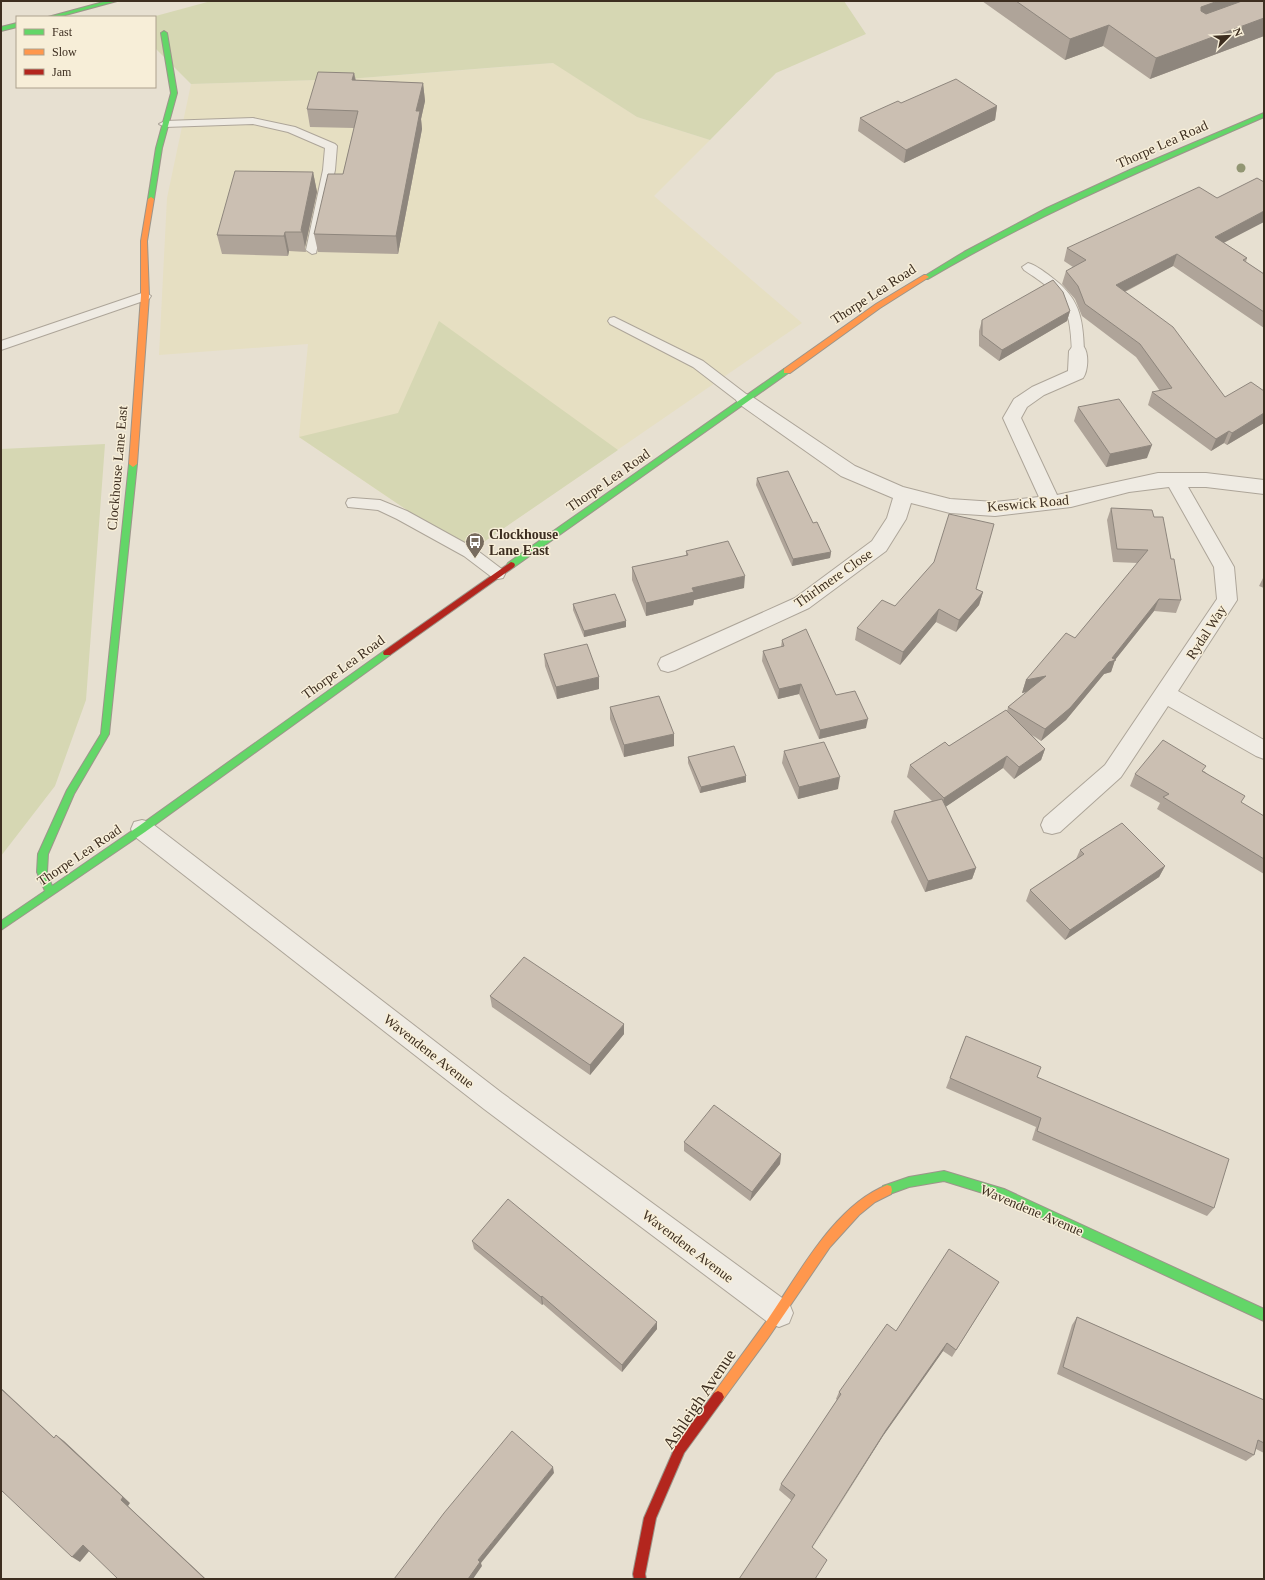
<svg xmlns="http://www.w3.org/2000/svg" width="1265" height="1580" viewBox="0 0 1265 1580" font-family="'Times New Roman',serif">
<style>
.farmland{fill:#e6dfc2}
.green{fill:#d6d7b3}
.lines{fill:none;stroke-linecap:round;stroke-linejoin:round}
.lane-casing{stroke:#ada599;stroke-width:2}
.street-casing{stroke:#ada599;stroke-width:2}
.fast-casing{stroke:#9c958a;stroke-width:2}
.slow-casing{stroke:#9c958a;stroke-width:2}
.jam-casing{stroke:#9c958a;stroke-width:2}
.lane{fill:#efebe3;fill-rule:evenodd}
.street{fill:#efebe3;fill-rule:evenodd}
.fast{fill:#63d668;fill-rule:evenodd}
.slow{fill:#ff974d;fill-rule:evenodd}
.jam{fill:#b3261e;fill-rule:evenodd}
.tree{fill:#929673}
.wall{fill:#afa499}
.shaded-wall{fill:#8e867d}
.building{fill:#cbbfb2;stroke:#8e867d}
.labels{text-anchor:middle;stroke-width:3;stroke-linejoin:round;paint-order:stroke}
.street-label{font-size:14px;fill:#3d2e20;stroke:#f7eed8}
.poi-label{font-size:14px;font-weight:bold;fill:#3d2e20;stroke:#f7eed8;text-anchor:start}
.near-street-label{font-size:17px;fill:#3d2e20;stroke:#f7eed8}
</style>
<rect width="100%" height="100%" fill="#e7e0d1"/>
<!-- farmland -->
<path class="farmland" d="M 554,63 L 637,117 L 710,140 L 654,196 L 802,323 L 469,552 L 299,437 L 308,344 L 159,355 L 167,198 L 191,84 L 348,79 Z"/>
<!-- green -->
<path class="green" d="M 211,1 L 844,1 L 866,34 L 776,73 L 710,140 L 637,117 L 553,63 L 348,79 L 191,84 L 155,48 L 155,17 L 152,17 Z
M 439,321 L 618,450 L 469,552 L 299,437 L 398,413 Z
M 105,444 L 86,700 L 55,786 L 1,856 L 1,449 Z"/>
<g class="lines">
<!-- lane casing -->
<g class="lane-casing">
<path id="lane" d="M 253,118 L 295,127 L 335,144 L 337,146 L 335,170 L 316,253 L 312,254 L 306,250 L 323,170 L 325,148 L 288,132 L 253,124 L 165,127 L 159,124 L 165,121 Z
M 1028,263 C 1036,265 1043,271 1050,276 C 1079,297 1083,316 1084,351 L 1083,354 L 1073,354 L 1072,351 C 1070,303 1063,296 1024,270 L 1022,267 Z
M 145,292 L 151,296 L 149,299 L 1,350 L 1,341 Z
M 614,317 L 703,361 L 750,397 L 752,400 L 750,403 L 740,403 L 693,367 L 610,324 L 608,321 L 610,318 Z
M 353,498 L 380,500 L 407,511 L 474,548 L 503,570 L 505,574 L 503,578 L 498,579 L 493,578 L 464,556 L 397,519 L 378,510 L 348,507 L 346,503 L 348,499 Z"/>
</g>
<!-- street casing -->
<g class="street-casing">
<path id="street" d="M 1078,345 L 1084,347 C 1089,354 1088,371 1083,378 L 1044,395 L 1027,407 L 1021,418 L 1057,495 L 1158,473 L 1206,473 L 1264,480 L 1264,494 L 1206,487 L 1188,487 L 1234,567 L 1237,600 L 1178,691 L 1264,740 L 1264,759 L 1256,756 L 1168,706 L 1121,777 L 1060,832 L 1052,834 L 1044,832 L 1041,825 L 1044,818 L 1105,765 L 1217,599 L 1214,567 L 1169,487 L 1129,492 L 1071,507 L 995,516 L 950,513 L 911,503 L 906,519 L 886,551 L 809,608 L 675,670 L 668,672 L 661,670 L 658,664 L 661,658 L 795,598 L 872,541 L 887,518 L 893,498 L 841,476 L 739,404 L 736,400 L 739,396 L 745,394 L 751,396 L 855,466 L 903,487 L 950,499 L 995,502 L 1039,497 L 1003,418 L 1014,399 L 1032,387 L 1068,371 L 1069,351 L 1072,347 Z
M 142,820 L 150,822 L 502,1093 L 789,1303 L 793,1313 L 789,1323 L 779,1327 L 769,1323 L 484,1109 L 134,836 L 131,829 L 134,822 Z"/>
</g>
<!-- fast casing -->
<g class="fast-casing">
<path id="fast" d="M 107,1 L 117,1 L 58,17 L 48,17 Z
M 17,23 L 17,27 L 1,31 L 1,27 Z
M 164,31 L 167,33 L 177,93 L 162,148 L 154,199 L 151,201 L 148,199 L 156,148 L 171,93 L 161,33 Z
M 1264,113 L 1264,117 C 1150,167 1036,215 928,279 L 926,279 L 923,277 L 964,252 L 1047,208 L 1132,169 Z
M 784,369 L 790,369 L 791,371 L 514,567 L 508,567 L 507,565 L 508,563 Z
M 133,461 L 137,464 L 109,734 L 74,794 L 48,854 L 47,872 L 52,886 L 139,826 L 384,651 L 390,651 L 391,653 L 390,655 L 145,832 L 1,930 L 1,921 L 45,891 L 37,872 L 38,854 L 67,790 L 101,734 L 129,464 Z
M 944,1171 L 1004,1189 L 1264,1309 L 1264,1321 L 999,1198 L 944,1181 L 909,1187 L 887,1195 L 883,1194 L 882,1190 L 883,1186 L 909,1177 Z"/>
</g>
<!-- slow casing -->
<g class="slow-casing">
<path id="slow" d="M 151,197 L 154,199 L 147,241 L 149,296 L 137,464 L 133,467 L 129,464 L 141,296 L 141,241 L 148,199 Z
M 924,275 L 926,275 L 929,277 L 880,308 L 790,373 L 784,373 L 784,369 L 876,304 Z
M 887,1185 L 891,1186 L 892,1190 L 891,1194 L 875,1202 L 859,1215 L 830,1247 L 768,1338 L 722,1401 L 718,1403 L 714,1401 L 712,1397 L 714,1393 C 732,1368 750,1344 768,1319 C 799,1274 834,1206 887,1185 Z"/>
</g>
<!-- jam casing -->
<g class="jam-casing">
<path id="jam" d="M 511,562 L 514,563 L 515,565 L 514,567 L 390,655 L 384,655 L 383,653 L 384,651 Z
M 718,1391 L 722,1393 L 724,1397 L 722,1401 L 684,1453 L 656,1518 L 645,1574 L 646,1579 L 634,1579 L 633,1574 L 644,1518 L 676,1445 L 714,1393 Z"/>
</g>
<!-- lane -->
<use href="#lane" class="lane"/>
<!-- street -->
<use href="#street" class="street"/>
<!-- fast -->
<use href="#fast" class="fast"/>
<!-- slow -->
<use href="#slow" class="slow"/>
<!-- jam -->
<use href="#jam" class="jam"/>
</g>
<!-- trees -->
<circle class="tree" cx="1241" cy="168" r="4.5"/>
<!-- wall -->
<path class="wall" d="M 982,1 L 1264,1 L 1264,36 L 1150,79 L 1103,46 L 1065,60 Z
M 354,73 L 356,80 L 423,83 L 425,101 L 421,119 L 422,129 L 398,254 L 318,252 L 314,234 L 343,174 L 354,128 L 310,127 L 307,109 Z
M 901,103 L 997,106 L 995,120 L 904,163 L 858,131 L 860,118 Z
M 313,172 L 317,192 L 305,248 L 306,252 L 289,251 L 288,256 L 222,254 L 217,235 Z
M 1224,243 L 1247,258 L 1246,262 L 1264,274 L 1264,328 L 1173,266 L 1125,292 L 1225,397 L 1264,391 L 1264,423 L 1227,445 L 1224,443 L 1211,451 L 1148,405 L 1152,392 L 1160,391 L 1136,357 L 1082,316 L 1075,299 L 1062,284 L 1066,271 L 1073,267 L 1064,261 L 1067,248 Z
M 1070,311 L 1067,321 L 999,361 L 979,346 L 979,331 L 982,320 Z
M 1078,407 L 1147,458 L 1106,467 L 1074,421 Z
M 757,478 L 813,523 L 831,552 L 830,558 L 792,566 L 756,485 Z
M 1111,508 L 1154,517 L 1171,559 L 1181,600 L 1176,613 L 1154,611 L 1115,660 L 1111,672 L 1104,674 L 1066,720 L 1041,741 L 1032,735 L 1045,749 L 1041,760 L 1014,779 L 1003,768 L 945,807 L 976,868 L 972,879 L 925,892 L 891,822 L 894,811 L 932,801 L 907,777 L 910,765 L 949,746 L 1007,711 L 1008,707 L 1027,692 L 1022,693 L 1026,680 L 1075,638 L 1138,563 L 1113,562 L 1107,520 Z
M 686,551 L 744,588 L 694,600 L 693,605 L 646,616 L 632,580 L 632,567 L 686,556 Z
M 1264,576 L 1264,588 L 1259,586 Z
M 976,589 L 983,592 L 979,605 L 956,632 L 936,622 L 900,665 L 855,640 L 857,628 L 895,606 Z
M 573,604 L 626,627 L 584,637 L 573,610 Z
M 782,640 L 836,695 L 866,728 L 819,739 L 799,694 L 778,699 L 762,661 L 763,651 L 781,647 Z
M 544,654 L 599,689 L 557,699 L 545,666 Z
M 610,707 L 674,734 L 674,746 L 624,757 L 610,719 Z
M 784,751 L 838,789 L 798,799 L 782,763 Z
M 688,757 L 746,782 L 700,793 L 688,763 Z
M 1204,771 L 1242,803 L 1264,816 L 1264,874 L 1157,809 L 1160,803 L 1130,786 L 1135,774 Z
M 1080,850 L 1165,866 L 1159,877 L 1065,940 L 1026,901 L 1030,890 L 1076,859 Z
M 490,996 L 624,1034 L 590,1075 L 492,1007 Z
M 966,1036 L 1037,1077 L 1214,1208 L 1207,1216 L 1032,1140 L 1036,1127 L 946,1088 Z
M 684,1142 L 781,1154 L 780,1164 L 750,1201 L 684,1151 Z
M 472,1241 L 657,1329 L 622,1372 L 543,1304 L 542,1305 L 474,1249 Z
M 999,1282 L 952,1357 L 943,1351 L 883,1436 L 812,1547 L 815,1579 L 791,1500 L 779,1490 L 781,1484 L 837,1400 L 836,1399 L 839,1392 L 896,1331 Z
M 1077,1317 L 1264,1400 L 1264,1453 L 1256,1449 L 1254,1455 L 1246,1461 L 1057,1374 L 1072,1325 Z"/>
<!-- shaded-wall -->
<path class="shaded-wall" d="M 1218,1 L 1264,1 L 1195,28 L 1201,7 Z
M 1264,18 L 1264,36 L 1150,79 L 1156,58 Z
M 1109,25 L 1103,46 L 1065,60 L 1070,39 Z
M 354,73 L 357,91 L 352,80 Z
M 423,83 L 425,101 L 421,119 L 422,129 L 398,254 L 396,236 L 416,111 Z
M 997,106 L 995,120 L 904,163 L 906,150 Z
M 313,172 L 317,192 L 305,247 L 302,232 L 301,230 Z
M 1264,211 L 1264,222 L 1210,250 L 1215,237 Z
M 285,232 L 289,251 L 288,256 L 284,236 Z
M 1177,254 L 1173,266 L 1112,298 L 1116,285 Z
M 1070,311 L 1067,321 L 999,361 L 1002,350 Z
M 1264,413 L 1264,423 L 1227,445 L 1232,433 Z
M 1229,431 L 1224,443 L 1211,451 L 1216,439 Z
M 1152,445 L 1147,458 L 1106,467 L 1110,454 Z
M 831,552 L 830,558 L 792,566 L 793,559 Z
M 745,576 L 744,588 L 694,600 L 693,605 L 646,616 L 646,603 L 692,588 Z
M 983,592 L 979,605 L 956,632 L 959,620 Z
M 1159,599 L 1154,611 L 1115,660 L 1111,672 L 1104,674 L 1066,720 L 1041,741 L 1045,729 L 1112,658 Z
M 939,609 L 936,622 L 900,665 L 903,652 Z
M 626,621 L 626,627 L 584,637 L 584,631 Z
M 1046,676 L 1042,688 L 1022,693 L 1026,680 Z
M 599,677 L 599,689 L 557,699 L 556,687 Z
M 801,684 L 799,694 L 778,699 L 779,689 Z
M 868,719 L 866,728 L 819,739 L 820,730 Z
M 674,734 L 674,746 L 624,757 L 624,745 Z
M 1045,749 L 1041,760 L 1014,779 L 1019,767 Z
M 1007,756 L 1003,768 L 941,810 L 944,798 Z
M 746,776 L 746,782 L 700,793 L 701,787 Z
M 840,777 L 838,789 L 798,799 L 799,787 Z
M 1165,866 L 1159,877 L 1065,940 L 1070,930 Z
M 976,868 L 972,879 L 925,892 L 928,881 Z
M 624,1024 L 624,1034 L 590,1075 L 590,1065 Z
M 781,1154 L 780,1164 L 750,1201 L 752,1192 Z
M 542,1296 L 543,1304 L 542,1305 L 541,1297 Z
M 657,1322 L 657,1329 L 622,1372 L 622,1365 Z
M 947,1343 L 943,1351 L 883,1436 L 810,1552 L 886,1430 Z
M 1,1388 L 61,1444 L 54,1438 L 1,1389 Z
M 56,1435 L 64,1441 L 130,1503 L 128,1506 L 206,1579 L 202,1579 L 121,1500 Z
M 553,1467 L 554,1473 L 481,1563 L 482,1566 L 473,1579 L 468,1579 L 478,1560 Z
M 83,1545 L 90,1550 L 80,1562 L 72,1557 Z"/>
<!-- building -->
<path class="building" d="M 1016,1 L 1218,1 L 1201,7 L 1201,11 L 1206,14 L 1242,1 L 1264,1 L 1264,18 L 1156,58 L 1109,25 L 1070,39 Z
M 318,72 L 354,73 L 352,80 L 423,83 L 416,111 L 420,111 L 396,236 L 314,234 L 328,174 L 343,174 L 358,111 L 307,109 Z
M 956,79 L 997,106 L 906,150 L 860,118 L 898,101 L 901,103 Z
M 235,171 L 313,172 L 301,230 L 302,232 L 285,232 L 284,236 L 217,235 Z
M 1257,178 L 1264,182 L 1264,211 L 1215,237 L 1247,258 L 1243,260 L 1264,274 L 1264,312 L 1177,254 L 1116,285 L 1173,327 L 1225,397 L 1251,382 L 1264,391 L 1264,413 L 1232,433 L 1229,431 L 1216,439 L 1152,392 L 1172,388 L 1140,344 L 1085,304 L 1078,286 L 1066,271 L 1086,260 L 1067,248 L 1199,187 L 1217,198 Z
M 1053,280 L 1063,292 L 1070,311 L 1002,350 L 982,335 L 982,320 Z
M 1119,399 L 1152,445 L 1110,454 L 1078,407 Z
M 788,471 L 813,523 L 817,522 L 831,552 L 793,559 L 757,478 Z
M 1111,508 L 1152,510 L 1154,517 L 1163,517 L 1171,559 L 1174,559 L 1181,600 L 1159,599 L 1112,658 L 1116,660 L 1109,662 L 1070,708 L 1045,729 L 1008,707 L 1046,676 L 1026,680 L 1066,633 L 1075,638 L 1148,550 L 1117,549 Z
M 949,514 L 994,524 L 976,589 L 983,592 L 959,620 L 939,609 L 903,652 L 857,628 L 882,600 L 895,606 L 934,562 Z
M 728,541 L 745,576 L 692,588 L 694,592 L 646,603 L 632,567 L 688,555 L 686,551 Z
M 615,594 L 626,621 L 584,631 L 573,604 Z
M 806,629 L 836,695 L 855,691 L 868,719 L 820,730 L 801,684 L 779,689 L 763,651 L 784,646 L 782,640 Z
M 587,644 L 599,677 L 556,687 L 544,654 Z
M 659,696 L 674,734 L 624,745 L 610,707 Z
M 1006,710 L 1045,749 L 1019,767 L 1007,756 L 944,798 L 910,765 L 945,742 L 949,746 Z
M 1163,740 L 1206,766 L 1202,771 L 1245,796 L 1241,802 L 1264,816 L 1264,859 L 1163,797 L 1169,794 L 1135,774 Z
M 824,742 L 840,777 L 799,787 L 784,751 Z
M 734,746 L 746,776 L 701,787 L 688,757 Z
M 942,799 L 976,868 L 928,881 L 894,811 Z
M 1122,823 L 1165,866 L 1070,930 L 1030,890 L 1084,854 L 1080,850 Z
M 524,957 L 624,1024 L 590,1065 L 490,996 Z
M 966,1036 L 1041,1067 L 1037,1077 L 1229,1159 L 1214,1208 L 1037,1131 L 1041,1118 L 950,1078 Z
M 714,1105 L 781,1154 L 752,1192 L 684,1142 Z
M 508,1199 L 657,1322 L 622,1365 L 542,1296 L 541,1297 L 472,1241 Z
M 949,1249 L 999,1282 L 956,1350 L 947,1343 L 886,1430 L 812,1547 L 827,1560 L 815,1579 L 739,1579 L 795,1495 L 781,1484 L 841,1394 L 839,1392 L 887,1324 L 896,1331 Z
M 1077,1317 L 1264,1400 L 1264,1443 L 1258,1440 L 1254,1455 L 1063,1367 Z
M 1,1389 L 54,1438 L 56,1435 L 123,1497 L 121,1500 L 204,1578 L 202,1579 L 118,1579 L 83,1545 L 72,1557 L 1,1490 Z
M 512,1431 L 553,1467 L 478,1560 L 480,1562 L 468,1579 L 394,1579 L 444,1513 Z"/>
<!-- icons -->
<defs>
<g id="bus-pin" transform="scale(1)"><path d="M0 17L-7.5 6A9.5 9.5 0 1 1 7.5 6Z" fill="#786c5e" stroke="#f7eed8"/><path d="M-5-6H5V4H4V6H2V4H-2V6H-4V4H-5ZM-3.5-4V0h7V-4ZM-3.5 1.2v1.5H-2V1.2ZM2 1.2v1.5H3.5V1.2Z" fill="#fff"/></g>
</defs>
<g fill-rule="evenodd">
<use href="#bus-pin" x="475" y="542"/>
</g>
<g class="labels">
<!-- street labels -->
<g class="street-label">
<text transform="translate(1162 144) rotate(-24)" y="5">Thorpe Lea Road</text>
<text transform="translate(873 294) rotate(-33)" y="5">Thorpe Lea Road</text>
<text transform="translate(117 468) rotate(-85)" y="5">Clockhouse Lane East</text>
<text transform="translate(608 480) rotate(-35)" y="5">Thorpe Lea Road</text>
<text transform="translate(1028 503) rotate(-5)" y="5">Keswick Road</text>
<text transform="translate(833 578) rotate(-35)" y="5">Thirlmere Close</text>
<text transform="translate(1206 632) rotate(-57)" y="5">Rydal Way</text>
<text transform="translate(343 667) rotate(-36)" y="5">Thorpe Lea Road</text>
<text transform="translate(79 855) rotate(-34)" y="5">Thorpe Lea Road</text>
<text transform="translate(429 1051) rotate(38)" y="5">Wavendene Avenue</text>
<text transform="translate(1032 1210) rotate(23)" y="5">Wavendene Avenue</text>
<text transform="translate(688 1246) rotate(37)" y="5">Wavendene Avenue</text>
</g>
<!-- poi labels -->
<g class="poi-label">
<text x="489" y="539">Clockhouse<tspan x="489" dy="16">Lane East</tspan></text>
</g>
<!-- near-street labels -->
<g class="near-street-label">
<text transform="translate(699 1399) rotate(-56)" y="6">Ashleigh Avenue</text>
</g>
</g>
<!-- border -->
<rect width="1265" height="1580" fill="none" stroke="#3d2e20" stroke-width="4"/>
<!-- legend -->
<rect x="16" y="16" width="140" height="72" fill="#f7eed8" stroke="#ada18e"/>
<rect x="24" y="29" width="20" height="6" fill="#63d668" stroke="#ada18e"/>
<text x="52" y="36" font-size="12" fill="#3d2e20">Fast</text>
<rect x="24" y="49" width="20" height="6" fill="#ff974d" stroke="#ada18e"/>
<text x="52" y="56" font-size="12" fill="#3d2e20">Slow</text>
<rect x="24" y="69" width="20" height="6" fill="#b3261e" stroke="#ada18e"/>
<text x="52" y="76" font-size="12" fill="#3d2e20">Jam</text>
<!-- north arrow -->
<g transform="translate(1229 36) rotate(66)" stroke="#f7eed8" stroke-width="3" paint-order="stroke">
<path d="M0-3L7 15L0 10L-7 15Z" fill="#3d2e20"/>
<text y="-6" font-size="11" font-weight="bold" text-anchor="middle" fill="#3d2e20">N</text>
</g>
</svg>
